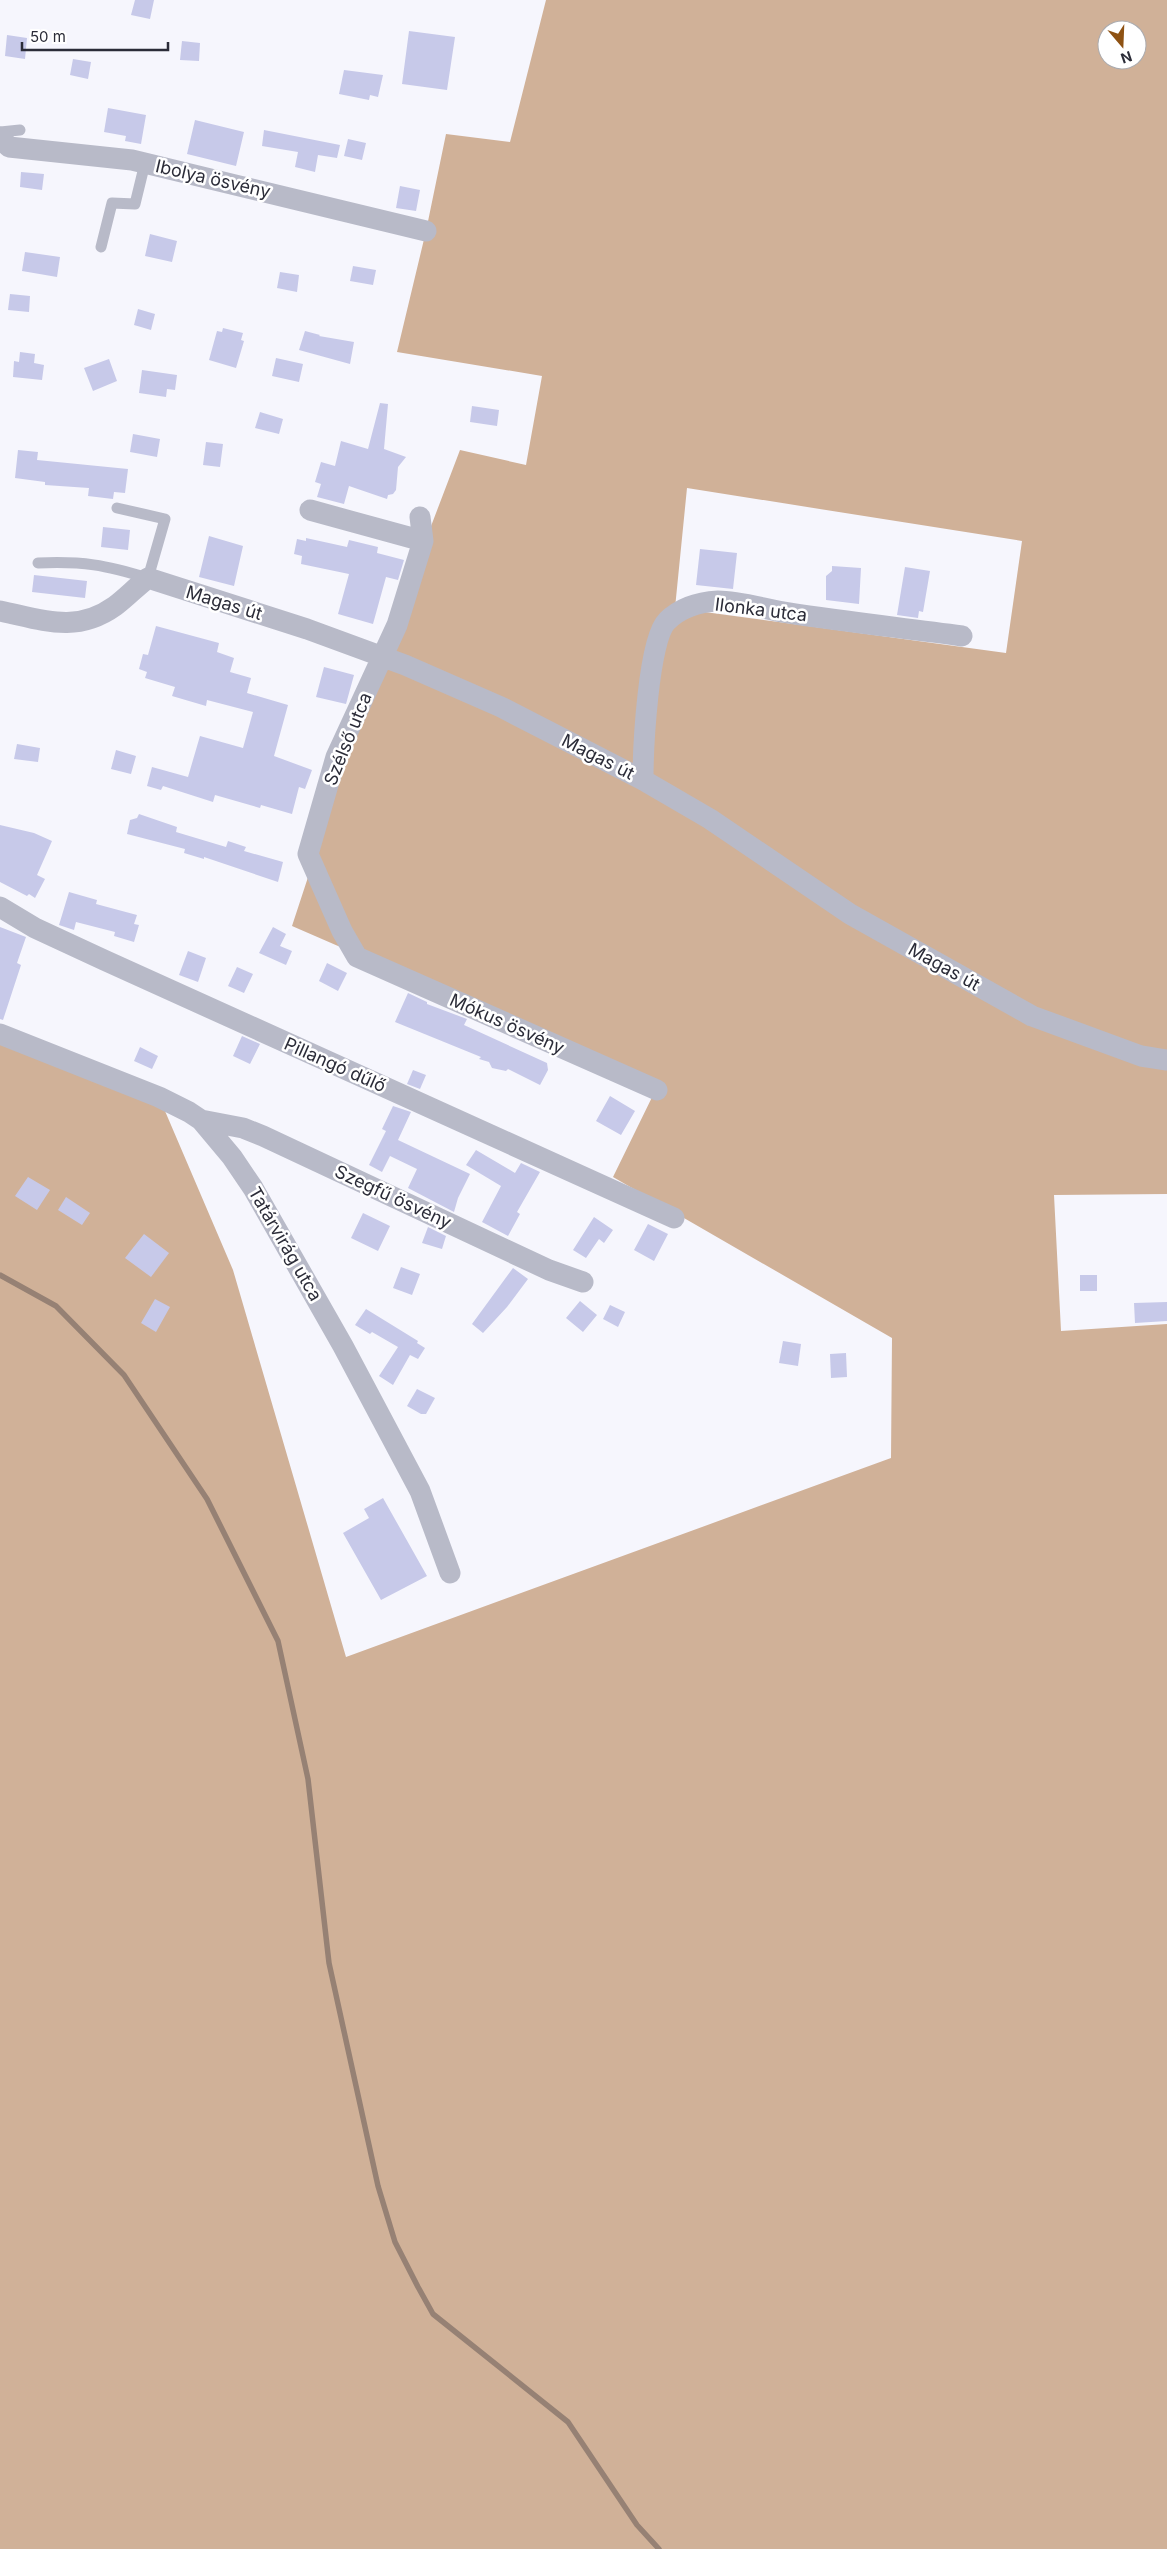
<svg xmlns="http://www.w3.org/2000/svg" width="1167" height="2549" viewBox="0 0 1167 2549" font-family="Inter,sans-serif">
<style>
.forest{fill:#d0b198;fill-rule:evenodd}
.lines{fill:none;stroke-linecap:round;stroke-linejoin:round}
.stream{stroke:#968174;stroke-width:5.5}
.building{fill:#c7c9e9}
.lane{stroke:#b8bac8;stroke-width:11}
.street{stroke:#b8bac8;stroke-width:21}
.labels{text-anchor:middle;stroke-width:5;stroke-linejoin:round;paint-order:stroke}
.street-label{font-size:18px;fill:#2b2c38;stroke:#fff}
</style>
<rect width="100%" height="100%" fill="#f6f6fd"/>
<!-- forest -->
<path class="forest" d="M 546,0 L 1167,0 L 1167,1194 L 1054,1195 L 1061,1331 L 1167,1324 L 1167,2549 L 0,2549 L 0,1034 L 159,1097 L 233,1270 L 346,1657 L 891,1458 L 892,1338 L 613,1177 L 658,1085 L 292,926 L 374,676 L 460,450 L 526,465 L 542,376 L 397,352 L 426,231 L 446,134 L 510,142 ZM 1107,30 L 1137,30 L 1137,60 L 1107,60 ZM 687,488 L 1022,541 L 1006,653 L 675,608 Z"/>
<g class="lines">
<!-- stream -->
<path class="stream" d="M 0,1275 L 56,1306 L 124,1375 L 207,1499 L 278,1641 L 308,1779 L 329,1963 L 378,2186 L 395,2242 L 418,2287 L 433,2314 L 568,2422 L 637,2525 L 659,2549"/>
</g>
<!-- building -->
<path class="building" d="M 135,0 L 154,0 L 150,19 L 131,15 Z
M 409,31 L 455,37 L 447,90 L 402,84 Z
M 7,35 L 27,38 L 25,59 L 5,56 Z
M 182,41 L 200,43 L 199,61 L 180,60 Z
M 73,59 L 91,62 L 88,79 L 70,75 Z
M 344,70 L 383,75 L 378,97 L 370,95 L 369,100 L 339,94 Z
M 108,108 L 146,115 L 141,144 L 125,141 L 126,136 L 104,132 Z
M 195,120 L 244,132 L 236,166 L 187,154 Z
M 264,130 L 340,145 L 337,158 L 318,155 L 315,172 L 295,167 L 298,152 L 262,146 Z
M 348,139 L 366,143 L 362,160 L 344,156 Z
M 21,172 L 44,174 L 42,190 L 20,187 Z
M 400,186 L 420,190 L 416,211 L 396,208 Z
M 150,234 L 177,241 L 172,262 L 145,256 Z
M 25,252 L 60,257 L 57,277 L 22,271 Z
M 353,266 L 376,270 L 373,285 L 350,281 Z
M 280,272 L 299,275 L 297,292 L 277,288 Z
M 10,294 L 30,296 L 29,312 L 8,310 Z
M 138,309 L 155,314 L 151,330 L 134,325 Z
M 223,328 L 243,333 L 241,340 L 244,341 L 236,368 L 209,360 L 217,331 L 222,332 Z
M 305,331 L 320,335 L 319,336 L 354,342 L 350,364 L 299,350 Z
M 20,352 L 35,354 L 34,363 L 44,365 L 42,380 L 13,377 L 14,361 L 19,362 Z
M 276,358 L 303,364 L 299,382 L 272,376 Z
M 109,359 L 117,381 L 93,391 L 84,368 Z
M 142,370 L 177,375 L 175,390 L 167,389 L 166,397 L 139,393 Z
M 380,403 L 388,404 L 384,449 L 406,457 L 398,467 L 396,490 L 393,494 L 388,495 L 387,499 L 349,486 L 344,504 L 317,497 L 321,484 L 315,482 L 321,462 L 335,466 L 341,441 L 368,449 Z
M 472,406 L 499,410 L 497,426 L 470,422 Z
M 260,412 L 283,419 L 279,434 L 255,428 Z
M 133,434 L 160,439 L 157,457 L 130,452 Z
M 206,442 L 223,444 L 220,467 L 203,465 Z
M 18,450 L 38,452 L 37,460 L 128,469 L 125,493 L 114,492 L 113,499 L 88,496 L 89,488 L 45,485 L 45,482 L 15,478 Z
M 103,527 L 130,530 L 128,550 L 101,547 Z
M 209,536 L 243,546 L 234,586 L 199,577 Z
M 306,538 L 347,547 L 349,540 L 378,547 L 377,553 L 404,560 L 398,580 L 386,577 L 373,624 L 338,614 L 349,574 L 301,564 L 302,556 L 294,554 L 297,539 L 306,541 Z
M 700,549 L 737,553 L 733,589 L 696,585 Z
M 832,566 L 861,568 L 859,604 L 826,600 L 826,576 L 832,571 Z
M 905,567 L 930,571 L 923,612 L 919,611 L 918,618 L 897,615 Z
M 34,575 L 87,581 L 85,598 L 32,592 Z
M 156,626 L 219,643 L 217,652 L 234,658 L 230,672 L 251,678 L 247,693 L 288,705 L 274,756 L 312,770 L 305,789 L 299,787 L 292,814 L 261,805 L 260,808 L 215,795 L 213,802 L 163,786 L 161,790 L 147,786 L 152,767 L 188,777 L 200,736 L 243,748 L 253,712 L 207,700 L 206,706 L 172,696 L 175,687 L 145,678 L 147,672 L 139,669 L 143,654 L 148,655 Z
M 324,667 L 354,675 L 346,704 L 316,697 Z
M 17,744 L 40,748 L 38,762 L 14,759 Z
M 116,750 L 136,756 L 131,774 L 111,769 Z
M 139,814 L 177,827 L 176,832 L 226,847 L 228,841 L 246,847 L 244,851 L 283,862 L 278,882 L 204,857 L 204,859 L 184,853 L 185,849 L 127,834 L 130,820 L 137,818 Z
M 0,825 L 34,833 L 52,841 L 37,875 L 45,879 L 35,898 L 29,894 L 27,896 L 0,882 Z
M 69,892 L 97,900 L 96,904 L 137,915 L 134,924 L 139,925 L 134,942 L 114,936 L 115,932 L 76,922 L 74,930 L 59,925 Z
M 0,927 L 26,937 L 17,963 L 21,965 L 3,1020 L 0,1019 Z
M 273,927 L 286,934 L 280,946 L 292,951 L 286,965 L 259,953 Z
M 188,951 L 206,958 L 198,982 L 179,975 Z
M 327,963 L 347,973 L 338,991 L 319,981 Z
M 237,967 L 253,974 L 244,993 L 228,986 Z
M 408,993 L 427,1002 L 427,1004 L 467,1019 L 464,1025 L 547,1063 L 548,1070 L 540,1085 L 508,1069 L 506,1071 L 492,1068 L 489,1062 L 479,1059 L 481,1057 L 395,1022 Z
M 242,1036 L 260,1044 L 250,1064 L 233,1056 Z
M 140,1047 L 158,1056 L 152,1069 L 134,1061 Z
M 413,1070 L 426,1075 L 420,1089 L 407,1084 Z
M 610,1096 L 635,1111 L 621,1135 L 596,1121 Z
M 393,1106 L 411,1112 L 398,1140 L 470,1174 L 458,1198 L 454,1212 L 408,1188 L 417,1169 L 390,1156 L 382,1172 L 369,1165 L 386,1131 L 382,1129 Z
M 476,1150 L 515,1173 L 521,1163 L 540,1172 L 517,1212 L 520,1214 L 508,1236 L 482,1222 L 501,1186 L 466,1165 Z
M 28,1177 L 50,1190 L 37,1210 L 15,1196 Z
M 66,1197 L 90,1213 L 82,1225 L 58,1210 Z
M 363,1213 L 390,1226 L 378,1251 L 351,1238 Z
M 594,1217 L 613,1230 L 604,1243 L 599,1239 L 586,1258 L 573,1250 Z
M 648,1224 L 668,1234 L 654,1261 L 634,1250 Z
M 428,1227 L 446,1236 L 442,1249 L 422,1243 Z
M 144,1234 L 169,1253 L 151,1277 L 125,1258 Z
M 401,1267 L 420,1274 L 412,1295 L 393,1288 Z
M 513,1268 L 528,1279 L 507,1307 L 483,1333 L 472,1324 Z
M 1080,1275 L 1097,1275 L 1097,1291 L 1080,1291 Z
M 155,1299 L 170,1307 L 156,1332 L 141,1323 Z
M 580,1301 L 597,1315 L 583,1332 L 566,1318 Z
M 1167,1302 L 1167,1321 L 1135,1323 L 1134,1303 Z
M 610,1305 L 625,1312 L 618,1327 L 603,1319 Z
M 366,1309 L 418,1341 L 417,1343 L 425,1348 L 418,1359 L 410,1355 L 393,1385 L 379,1376 L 398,1347 L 372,1332 L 370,1334 L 355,1325 Z
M 783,1341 L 801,1344 L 798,1366 L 779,1363 Z
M 846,1353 L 847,1377 L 831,1378 L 830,1354 Z
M 417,1389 L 435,1398 L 426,1414 L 421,1414 L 407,1406 Z
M 383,1498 L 427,1576 L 381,1600 L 343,1533 L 369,1518 L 364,1509 Z"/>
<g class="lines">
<!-- lane -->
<path class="lane" d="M 0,132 L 20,130
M 101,247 L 112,203 L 135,204 L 145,163
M 38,563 C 83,561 105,565 148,578 L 165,519 L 117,508"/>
<!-- street -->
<path class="street" d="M 0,137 L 9,147 L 132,160 L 426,231
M 310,510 L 423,541
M 420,517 L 423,541 L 397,625 L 336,757 L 308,854 L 342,931 L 357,957 L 657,1090
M 0,611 C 43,620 76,634 115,606 C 127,597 136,587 148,578 L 307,629 L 405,665 L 501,707 L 643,780 L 710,819 L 850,914 L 1032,1016 L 1141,1056 L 1167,1060
M 643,780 C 643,751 648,639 667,621 C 681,607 699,602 718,601 C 741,601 767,610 789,613 C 847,622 904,628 962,636
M 0,907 L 35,928 L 104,960 L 674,1218
M 0,1034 L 159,1097 L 189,1112 L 201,1120 L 232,1157 L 253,1188 L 343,1346 L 420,1491 L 450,1573
M 201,1120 L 243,1128 L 263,1136 L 549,1270 L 583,1282"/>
</g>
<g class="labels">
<!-- street labels -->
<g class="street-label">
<text transform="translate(213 179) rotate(13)" y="6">Ibolya ösvény</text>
<text transform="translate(224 603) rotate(17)" y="6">Magas út</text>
<text transform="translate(761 610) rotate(7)" y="6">Ilonka utca</text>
<text transform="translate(348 739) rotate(-68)" y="6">Szélső utca</text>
<text transform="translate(598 757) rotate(27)" y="6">Magas út</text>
<text transform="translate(944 967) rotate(29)" y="6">Magas út</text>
<text transform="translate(507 1024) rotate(24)" y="6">Mókus ösvény</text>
<text transform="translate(335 1065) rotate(24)" y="6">Pillangó dűlő</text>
<text transform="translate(393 1197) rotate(25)" y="6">Szegfű ösvény</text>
<text transform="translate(285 1244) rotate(60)" y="6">Tatárvirág utca</text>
</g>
</g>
<!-- north arrow -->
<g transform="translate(1122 45) rotate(161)"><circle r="24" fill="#ffffff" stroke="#aaabaf"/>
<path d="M0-4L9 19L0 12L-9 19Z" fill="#8e5213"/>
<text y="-8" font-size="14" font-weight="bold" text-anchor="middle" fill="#2b2c38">N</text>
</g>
<!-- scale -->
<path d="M22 42v8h146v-8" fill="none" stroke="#2b2c38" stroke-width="2.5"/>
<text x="30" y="42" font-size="15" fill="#2b2c38" stroke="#ffffff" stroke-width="4" paint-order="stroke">50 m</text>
</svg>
